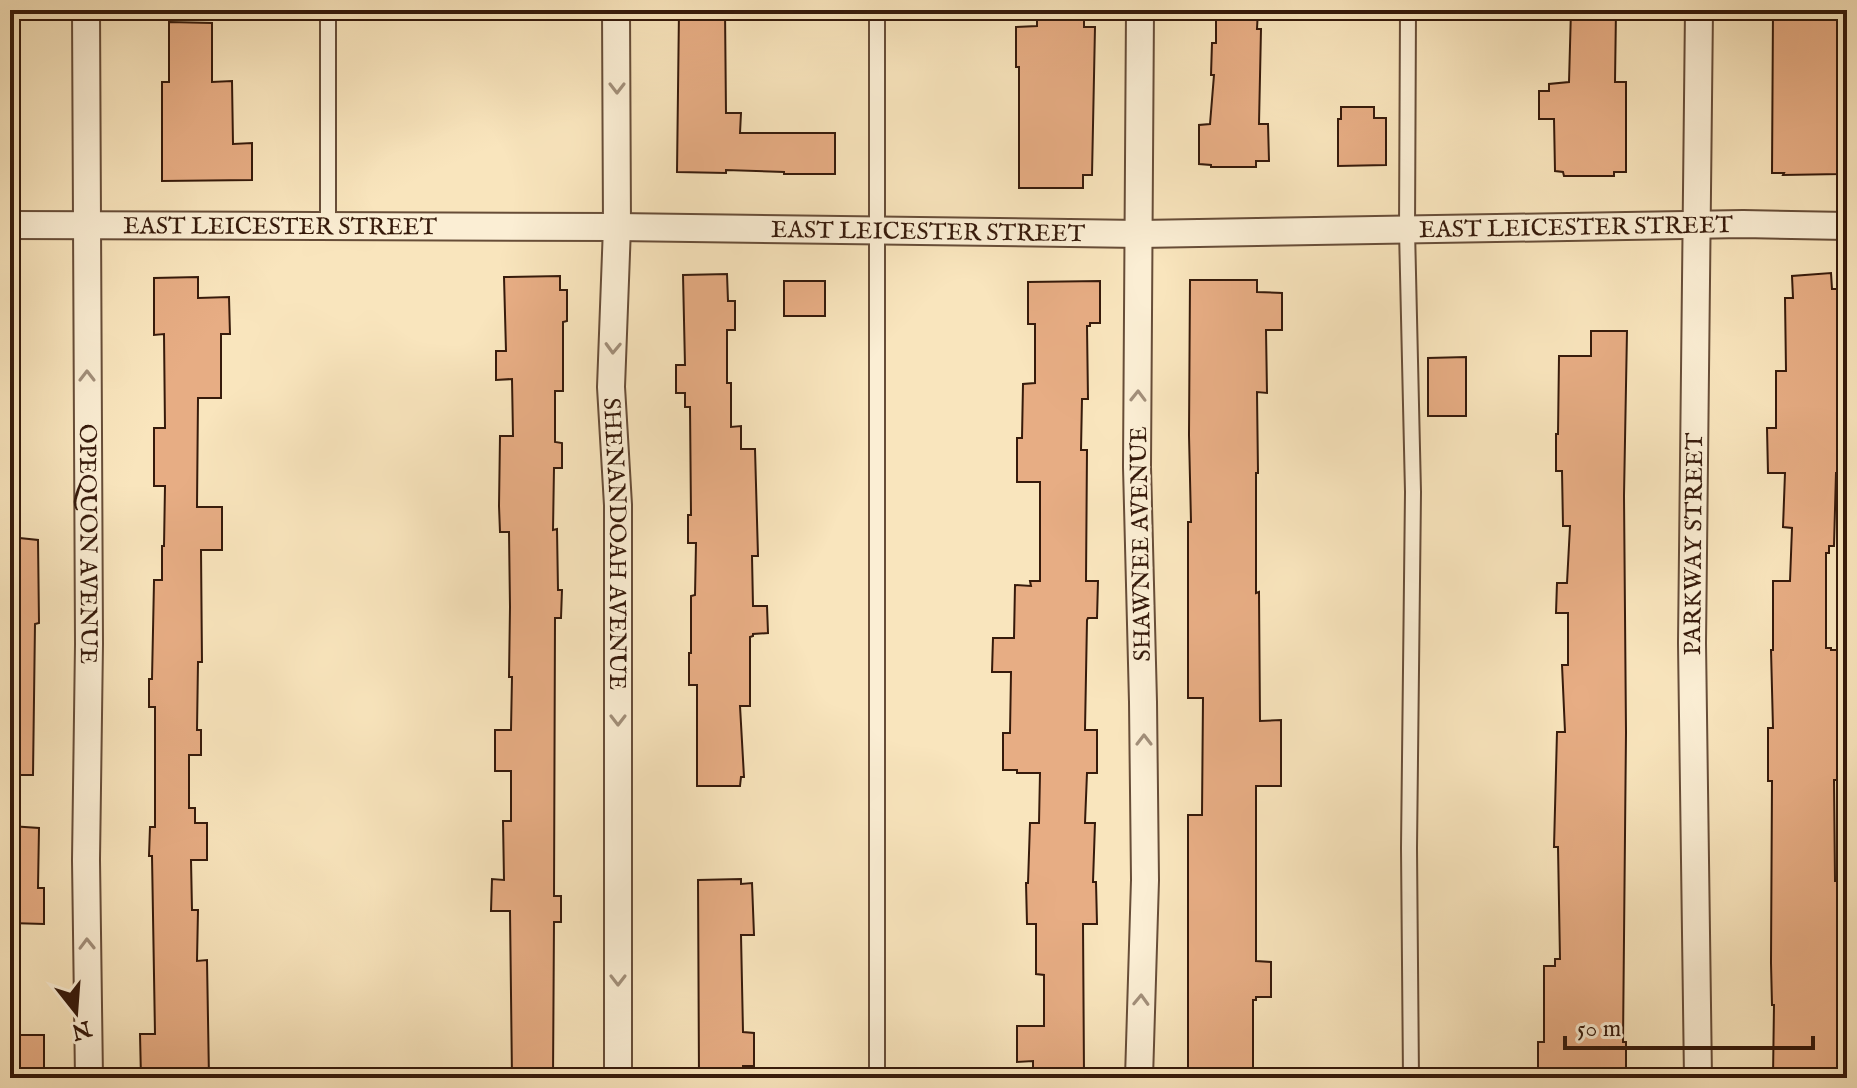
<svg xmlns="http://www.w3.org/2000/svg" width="1857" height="1088" viewBox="0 0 1857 1088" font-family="'IM FELL English',serif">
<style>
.building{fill:#e7ad84;stroke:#361a0b;stroke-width:2}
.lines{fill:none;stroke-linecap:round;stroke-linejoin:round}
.lane-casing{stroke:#674d38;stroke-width:18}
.street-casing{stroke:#674d38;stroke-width:30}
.lane{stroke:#fbeed4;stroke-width:14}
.street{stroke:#fbeed4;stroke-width:26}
.oneway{stroke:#a28f7a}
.labels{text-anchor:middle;stroke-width:7;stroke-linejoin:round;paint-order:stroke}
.street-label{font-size:24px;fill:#361a0b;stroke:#fbeed4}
</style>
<rect width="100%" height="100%" fill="#f9e5bd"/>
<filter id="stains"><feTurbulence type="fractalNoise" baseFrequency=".0025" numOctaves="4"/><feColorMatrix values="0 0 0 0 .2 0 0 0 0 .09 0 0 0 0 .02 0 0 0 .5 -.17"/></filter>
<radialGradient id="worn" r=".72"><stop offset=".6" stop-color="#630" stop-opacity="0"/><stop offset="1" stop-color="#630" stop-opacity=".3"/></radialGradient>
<!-- building -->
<path class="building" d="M 679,10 L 725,10 L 726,113 L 741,113 L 740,133 L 835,133 L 835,174 L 784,174 L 784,172 L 726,170 L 726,173 L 677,172 Z
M 1037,10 L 1084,10 L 1084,27 L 1095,27 L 1092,175 L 1083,175 L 1083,188 L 1019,188 L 1019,67 L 1016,67 L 1016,27 L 1037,26 Z
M 1216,10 L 1258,10 L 1257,29 L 1261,29 L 1259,124 L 1268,124 L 1269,161 L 1256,161 L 1256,167 L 1211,167 L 1211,165 L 1199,164 L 1199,125 L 1210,124 L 1214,75 L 1211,75 L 1212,43 L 1216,43 Z
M 1571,10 L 1616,10 L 1615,82 L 1626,82 L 1626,172 L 1614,172 L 1614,176 L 1564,176 L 1563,172 L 1555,171 L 1554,119 L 1539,119 L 1539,91 L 1549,91 L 1549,84 L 1569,82 Z
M 1773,10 L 1839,10 L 1841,174 L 1783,175 L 1784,173 L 1772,173 Z
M 169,22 L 212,23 L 212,82 L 232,81 L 233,144 L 252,143 L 252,180 L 162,181 L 162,82 L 169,82 Z
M 1341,107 L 1374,107 L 1374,118 L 1386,118 L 1386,165 L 1338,166 L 1338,119 L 1341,119 Z
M 1831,273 L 1832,289 L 1847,289 L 1847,320 L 1841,320 L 1840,428 L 1845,428 L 1846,472 L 1836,473 L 1834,546 L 1829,546 L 1829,553 L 1826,553 L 1826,648 L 1831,648 L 1831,650 L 1847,650 L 1847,780 L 1834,780 L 1835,881 L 1847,881 L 1847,984 L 1840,983 L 1841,1043 L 1845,1043 L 1845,1078 L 1785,1078 L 1773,1077 L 1774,1005 L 1772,1005 L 1771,963 L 1772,781 L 1768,781 L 1768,728 L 1773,728 L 1771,650 L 1773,650 L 1773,581 L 1790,581 L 1792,528 L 1783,527 L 1785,473 L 1768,473 L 1767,428 L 1776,428 L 1776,371 L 1786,371 L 1785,298 L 1793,298 L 1792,276 Z
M 727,274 L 728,301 L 735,301 L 735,330 L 727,330 L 727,383 L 731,383 L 731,427 L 741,426 L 741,449 L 755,449 L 758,556 L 752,556 L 753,606 L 767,606 L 768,633 L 753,634 L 753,636 L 750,637 L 750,706 L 740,706 L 744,777 L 741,777 L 740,786 L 697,786 L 697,685 L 689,685 L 689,653 L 691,653 L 691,596 L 695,595 L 696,543 L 688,543 L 688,515 L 691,515 L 690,407 L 685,407 L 685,393 L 676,393 L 676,365 L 685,365 L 683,275 Z
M 560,276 L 560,290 L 567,290 L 567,321 L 563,322 L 563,391 L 555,391 L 555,442 L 562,443 L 562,468 L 554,468 L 553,530 L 557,529 L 558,590 L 562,590 L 561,618 L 555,618 L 554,896 L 561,896 L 561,922 L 554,922 L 553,1078 L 512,1078 L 510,911 L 491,911 L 492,879 L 504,880 L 503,821 L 511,821 L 511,771 L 495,771 L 495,730 L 511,730 L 512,677 L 509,677 L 510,607 L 509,532 L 500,532 L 499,506 L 500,436 L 513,436 L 512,379 L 496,380 L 496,351 L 506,351 L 504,277 Z
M 198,277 L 198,298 L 229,297 L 230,334 L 221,334 L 221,398 L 198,398 L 197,507 L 222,507 L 222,550 L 201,550 L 202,662 L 198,662 L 197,730 L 201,730 L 201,755 L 189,755 L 189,808 L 195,808 L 195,823 L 207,823 L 207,860 L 191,860 L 192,910 L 198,910 L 197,961 L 207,960 L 209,1078 L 141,1078 L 140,1034 L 155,1034 L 152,856 L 149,856 L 150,827 L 155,827 L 155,707 L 149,707 L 149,679 L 152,679 L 154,582 L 154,580 L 162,580 L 162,546 L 164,546 L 165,486 L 154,486 L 154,428 L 165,428 L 164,334 L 154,335 L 154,278 Z
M 1190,280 L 1257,280 L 1257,292 L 1282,293 L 1282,330 L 1266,330 L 1267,393 L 1257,392 L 1258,473 L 1256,473 L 1256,593 L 1259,592 L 1260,721 L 1281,720 L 1281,786 L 1256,786 L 1256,961 L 1271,962 L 1271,997 L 1256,997 L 1256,1000 L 1253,1000 L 1253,1074 L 1188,1074 L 1188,815 L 1202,815 L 1203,698 L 1188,698 L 1188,522 L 1191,522 L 1189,435 Z
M 784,281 L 825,281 L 825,316 L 784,316 Z
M 1100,281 L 1100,323 L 1090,323 L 1090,326 L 1087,326 L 1088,399 L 1082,399 L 1081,450 L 1087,450 L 1086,581 L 1098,581 L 1097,618 L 1088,618 L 1087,620 L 1085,730 L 1097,730 L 1097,773 L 1087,773 L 1085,823 L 1095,823 L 1093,882 L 1096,882 L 1097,924 L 1083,924 L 1084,1074 L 1033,1074 L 1033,1061 L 1017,1062 L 1017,1026 L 1044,1026 L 1044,975 L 1036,974 L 1036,924 L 1027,924 L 1026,883 L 1028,883 L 1030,823 L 1039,823 L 1040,773 L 1017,773 L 1017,770 L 1003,770 L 1003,733 L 1010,733 L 1011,672 L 992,672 L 993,638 L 1014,638 L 1015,585 L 1031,586 L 1030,581 L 1040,581 L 1040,482 L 1017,482 L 1017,438 L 1022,438 L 1023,384 L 1035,383 L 1035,324 L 1028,324 L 1028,282 Z
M 1591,331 L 1627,331 L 1624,496 L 1626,732 L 1623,1042 L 1626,1042 L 1626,1077 L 1550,1078 L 1550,1075 L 1538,1075 L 1538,1042 L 1544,1042 L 1544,966 L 1555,966 L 1555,959 L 1560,959 L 1558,847 L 1554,847 L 1557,732 L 1565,732 L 1562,665 L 1568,665 L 1568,613 L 1556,613 L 1557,583 L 1567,583 L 1570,526 L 1563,526 L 1562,471 L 1556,471 L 1556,434 L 1558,434 L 1559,356 L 1591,356 Z
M 1466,357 L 1466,416 L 1428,416 L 1428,358 Z
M 10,537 L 38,540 L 39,623 L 35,624 L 33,775 L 10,775 Z
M 10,826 L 39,828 L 38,888 L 44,888 L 44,924 L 10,923 Z
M 741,879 L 741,884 L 752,883 L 754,935 L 741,935 L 743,1032 L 754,1033 L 754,1066 L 743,1066 L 743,1078 L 699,1078 L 698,880 Z
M 10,1035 L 44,1035 L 44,1076 L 10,1077 Z"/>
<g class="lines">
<!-- lane casing -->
<g class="lane-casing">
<path id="lane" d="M 877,10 L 877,1078
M 1408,10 L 1407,230 L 1413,492 L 1409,848 L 1411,1078
M 328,227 L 328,10"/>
</g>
<!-- street casing -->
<g class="street-casing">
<g id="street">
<path id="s1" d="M 86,10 L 89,644 L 86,860 L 89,1078"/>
<path id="s2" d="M 616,10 L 617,227 L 611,387 L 618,505 L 618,1078"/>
<path id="s3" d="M 10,225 L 617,227 L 1140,234 L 1743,224 L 1847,226"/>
<path d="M 1139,1078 L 1145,880 L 1143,702 L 1137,467 L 1140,10"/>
<path id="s4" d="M 1698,1078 L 1692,643 L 1699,10"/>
</g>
</g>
<!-- lane -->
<use href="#lane" class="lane"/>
<!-- street -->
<use href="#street" class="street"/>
</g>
<!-- one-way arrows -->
<defs><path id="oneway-chevron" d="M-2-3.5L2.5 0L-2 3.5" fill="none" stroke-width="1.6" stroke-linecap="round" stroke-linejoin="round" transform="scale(2)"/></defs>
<g class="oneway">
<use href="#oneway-chevron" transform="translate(617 88) rotate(90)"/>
<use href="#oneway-chevron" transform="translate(613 348) rotate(92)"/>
<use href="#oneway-chevron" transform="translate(87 376) rotate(-90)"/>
<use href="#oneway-chevron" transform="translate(1138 396) rotate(-89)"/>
<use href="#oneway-chevron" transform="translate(618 720) rotate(90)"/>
<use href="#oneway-chevron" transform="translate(1144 740) rotate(-90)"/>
<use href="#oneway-chevron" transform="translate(87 944) rotate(-91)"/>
<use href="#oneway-chevron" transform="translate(618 980) rotate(90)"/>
<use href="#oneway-chevron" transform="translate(1141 1000) rotate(-88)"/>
</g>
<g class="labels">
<!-- street labels -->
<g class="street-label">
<text dy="8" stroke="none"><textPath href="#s3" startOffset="270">EAST LEICESTER STREET</textPath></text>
<text dy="8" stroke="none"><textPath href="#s3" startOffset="1566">EAST LEICESTER STREET</textPath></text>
<text dy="8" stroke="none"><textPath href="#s3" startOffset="918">EAST LEICESTER STREET</textPath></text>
<text dy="8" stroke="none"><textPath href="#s1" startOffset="534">OPEQUON AVENUE</textPath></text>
<text dy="8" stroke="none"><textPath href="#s2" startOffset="534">SHENANDOAH AVENUE</textPath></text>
<text transform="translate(1140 544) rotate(-91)" y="8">SHAWNEE AVENUE</text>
<text dy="8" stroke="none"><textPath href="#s4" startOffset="534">PARKWAY STREET</textPath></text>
</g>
</g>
<!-- margin -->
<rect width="1857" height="1088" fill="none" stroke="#f9e5bd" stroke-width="40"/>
<rect x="12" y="12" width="1833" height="1064" fill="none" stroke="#361a0b" stroke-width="4"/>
<rect x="20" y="20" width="1817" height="1048" fill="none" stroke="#361a0b" stroke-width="2"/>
<!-- north arrow -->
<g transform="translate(76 1012) rotate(163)" stroke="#fbeed4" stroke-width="6" paint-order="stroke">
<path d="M0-6L14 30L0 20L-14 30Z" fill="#361a0b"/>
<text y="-12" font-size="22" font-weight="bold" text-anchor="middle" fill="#361a0b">N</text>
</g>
<!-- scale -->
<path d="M1565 1036v12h248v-12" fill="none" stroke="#361a0b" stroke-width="4"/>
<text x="1577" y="1036" font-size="24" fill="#361a0b" stroke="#fbeed4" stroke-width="6" paint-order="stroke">50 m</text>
<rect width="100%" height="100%" filter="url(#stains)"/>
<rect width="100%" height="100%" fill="url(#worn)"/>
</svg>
